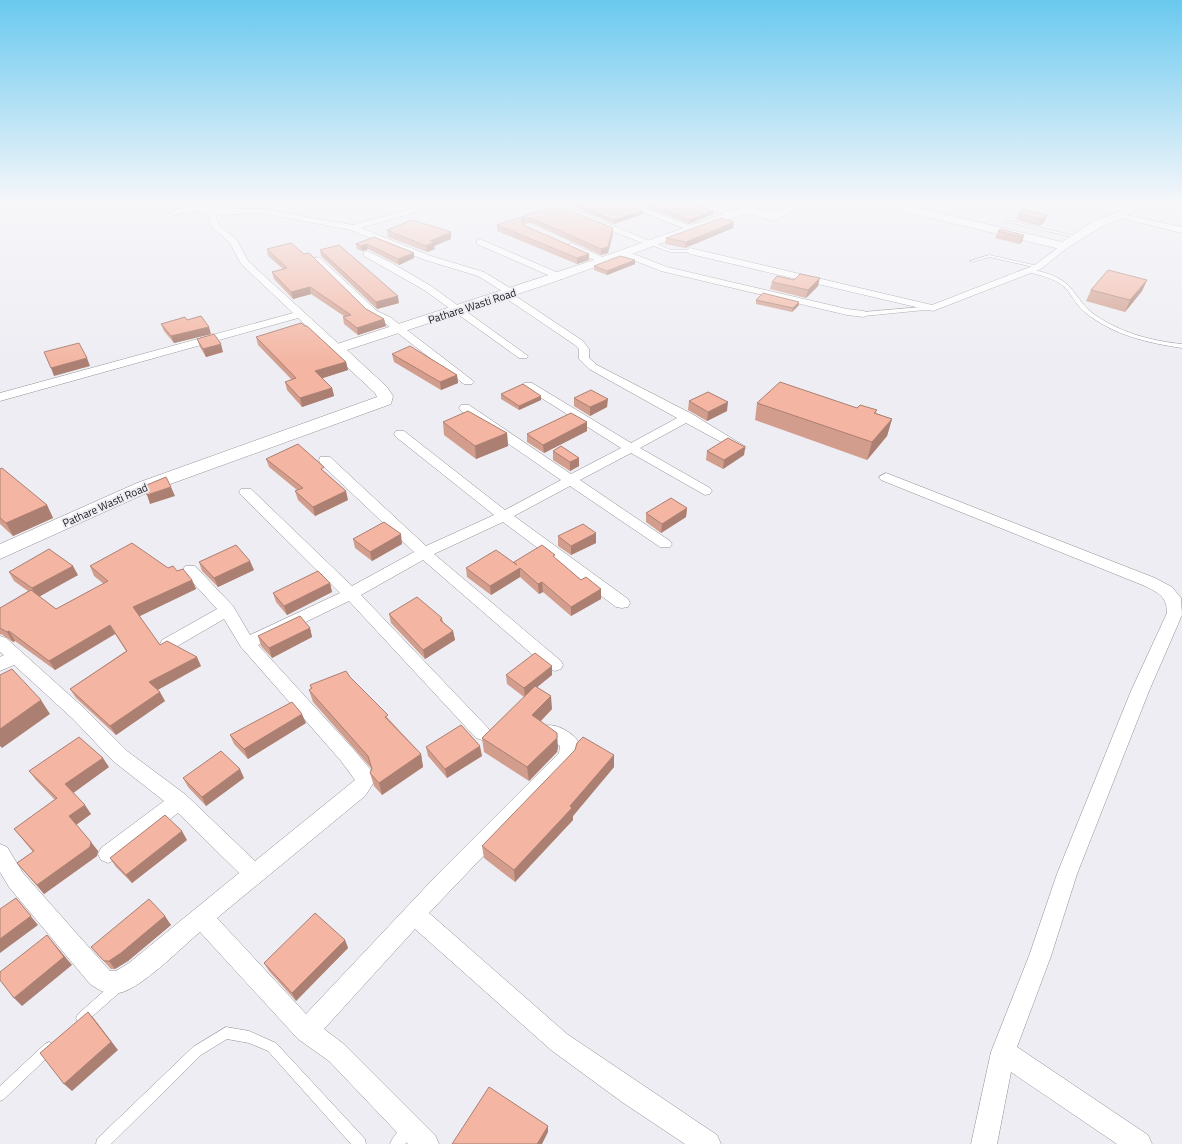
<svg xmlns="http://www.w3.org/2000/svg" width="1182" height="1144" viewBox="0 0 1182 1144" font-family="'Titillium Web',sans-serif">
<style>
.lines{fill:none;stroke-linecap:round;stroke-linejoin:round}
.lane-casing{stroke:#909095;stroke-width:1}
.street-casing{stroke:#909095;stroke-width:1}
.secondary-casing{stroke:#909095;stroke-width:1}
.lane{fill:#fff;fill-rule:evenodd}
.street{fill:#fff;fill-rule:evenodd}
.secondary{fill:#fff;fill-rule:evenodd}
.wall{fill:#d29d8c}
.shaded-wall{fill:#ab7f72}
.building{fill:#f4b6a3;stroke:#ab7f72}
.labels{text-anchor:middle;stroke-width:4;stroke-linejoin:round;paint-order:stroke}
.far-street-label{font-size:11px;fill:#19191b;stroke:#ededf3}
</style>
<rect width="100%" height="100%" fill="#ededf3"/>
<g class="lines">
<!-- lane casing -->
<g class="lane-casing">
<path id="lane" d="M 1006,220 L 1077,236 L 1079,237 L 1077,238 L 1007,222 L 1006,222 Z
M 651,243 L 655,243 L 671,250 L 690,250 L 692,251 L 690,252 L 670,252 L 651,245 Z
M 989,255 L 1038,266 L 1040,267 L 1038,268 L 989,257 L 972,262 L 970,261 Z
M 1028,270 C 1042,270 1061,277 1070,287 C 1079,298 1084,307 1095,315 C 1121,333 1152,341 1182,344 L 1182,348 C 1148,343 1113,335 1086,313 C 1078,307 1074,299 1069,292 C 1059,279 1043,276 1028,272 Z
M 933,306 L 936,308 L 935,309 L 864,316 L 861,314 L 864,312 Z
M 116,982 L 120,984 L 122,988 L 120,992 L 86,1022 L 82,1024 L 78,1022 L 76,1018 L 78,1014 L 112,984 Z
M 226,1027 L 249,1031 L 276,1043 L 365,1139 L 366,1144 L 351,1144 L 268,1051 L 249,1043 L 227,1039 L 201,1055 L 111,1144 L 96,1144 L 97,1139 L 193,1047 Z
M 49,1042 L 53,1044 L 55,1048 L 53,1052 L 4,1099 L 0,1101 L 0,1086 L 45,1044 Z
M 408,1125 L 413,1126 L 414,1131 L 413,1136 L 405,1144 L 390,1144 C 393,1136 400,1128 408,1125 Z"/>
</g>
<!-- street casing -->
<g class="street-casing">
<path id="street" d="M 198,201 L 210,201 L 198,208 L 200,208 L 261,209 L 353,225 L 440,201 L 454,201 L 361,228 L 431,256 L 484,272 L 515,291 L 517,293 L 514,295 L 583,341 L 589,349 L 589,358 L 597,365 L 692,414 L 746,447 L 744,450 L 736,450 L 686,423 L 640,448 L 710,488 L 712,491 L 710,494 L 705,495 L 631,453 L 580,480 L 670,541 L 672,544 L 670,547 L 660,547 L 570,486 L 514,516 L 628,599 L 630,603 L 628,607 L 622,608 L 616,607 L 503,522 L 434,554 L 561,661 L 563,665 L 561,669 L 555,671 L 549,669 L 423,560 L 361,595 L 488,728 L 491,733 L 488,738 L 482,740 L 476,738 L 349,601 L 258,645 L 355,751 L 370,769 L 374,782 L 365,796 L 217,918 L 306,1014 L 436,876 L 559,753 L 560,746 L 544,736 L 541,731 L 544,726 C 555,722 574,733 579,743 L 574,761 L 429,913 L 567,1034 L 717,1135 L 721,1144 L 685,1144 L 622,1102 L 551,1050 L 415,929 L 324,1029 L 345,1045 L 435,1135 L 439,1144 L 408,1144 L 329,1061 L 298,1039 L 200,932 C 182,947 141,989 119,993 C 108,996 99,990 90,984 L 9,887 L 0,872 L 0,844 L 7,847 L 23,873 L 110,971 L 116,971 L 129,963 L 239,873 L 178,813 L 115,860 L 108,863 L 101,860 L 98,854 L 101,848 L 164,801 L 113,761 L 73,719 L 14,665 L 0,671 L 0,657 L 4,655 L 0,652 L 0,636 L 6,638 L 85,709 L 127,751 L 186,795 L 255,861 L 355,780 L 341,761 L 241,647 L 224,619 L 174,648 L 168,650 L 162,648 L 160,644 L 162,640 L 217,609 L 185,574 L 183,570 L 185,566 L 195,566 L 233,606 L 250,635 L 340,593 L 241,495 L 239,492 L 241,489 L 251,489 L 352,586 L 414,552 L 320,463 L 319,460 L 320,457 L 330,457 L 426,546 L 494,515 L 396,437 L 394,434 L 396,431 L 404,431 L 505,510 L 561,480 L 461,411 L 459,408 L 461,405 L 469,405 L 571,474 L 621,448 L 524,387 L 522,385 L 524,383 L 532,383 L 631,443 L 677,418 L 589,369 L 579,359 L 579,349 L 575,345 L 504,297 L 502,295 L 505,293 L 478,276 L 425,260 L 351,230 L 261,213 L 216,215 L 219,225 L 237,240 L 248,261 L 342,347 L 343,349 L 342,351 L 334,351 L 298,318 L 0,401 L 0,393 L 293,313 L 241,264 L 230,243 L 211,226 L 208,214 L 192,211 L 173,215 L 169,213 Z
M 614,201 L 626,201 L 698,229 L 691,231 Z
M 688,201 L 701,201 L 736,214 L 729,216 Z
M 1107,201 L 1124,201 L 1138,206 L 1134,208 Z
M 567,209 L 573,209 L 657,244 L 656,246 L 650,246 L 567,213 Z
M 1117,213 L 1182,227 L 1182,233 L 1117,217 Z
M 480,239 L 563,275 L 565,277 L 563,279 L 557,279 L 477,244 L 477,240 Z
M 571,243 L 607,259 L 609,261 L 607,263 L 601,263 L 568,248 L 567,246 Z
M 1064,243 L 1067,244 L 1067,248 L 1041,269 L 933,311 L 690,254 L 686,251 L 690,248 L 932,305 L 1035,265 Z
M 367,251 L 390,262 L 431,286 L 528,356 L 527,358 L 519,358 L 424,290 L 364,256 L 364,252 Z
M 626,251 L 667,267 L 847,309 L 864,311 L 869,314 L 864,317 L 847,315 L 661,271 L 623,256 L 623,252 Z
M 317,257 L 320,258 L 377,311 L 390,317 L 472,380 L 474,382 L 472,384 L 464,384 L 382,321 L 369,315 L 314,262 L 312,260 Z
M 886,473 L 1155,578 L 1172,587 L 1181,598 L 1182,615 L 1149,691 L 1077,874 L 1051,956 L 1017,1047 L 1148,1135 L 1152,1144 L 1117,1144 L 1011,1072 L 997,1144 L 971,1144 L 991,1052 L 1029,956 L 1057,874 L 1131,691 L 1167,613 C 1167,596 1158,593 1145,586 L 881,480 L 879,477 Z"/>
</g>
<!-- secondary casing -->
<g class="secondary-casing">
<path id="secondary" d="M 801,201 L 817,201 L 772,221 L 752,214 L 743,214 L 548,284 L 347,350 L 387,387 L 393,396 L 391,404 L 151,491 L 0,559 L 0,544 L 137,483 L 377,397 L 375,393 L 334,355 L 330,349 L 337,344 L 588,262 L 737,209 L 753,207 L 772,213 Z
M 868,201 L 889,201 L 1062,242 L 1095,220 L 1116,213 L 1134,201 L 1148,201 L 1124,217 L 1103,226 L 1064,250 L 873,204 Z"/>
</g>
<!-- lane -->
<use href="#lane" class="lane"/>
<!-- street -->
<use href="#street" class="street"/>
<!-- secondary -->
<use href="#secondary" class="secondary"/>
</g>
<!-- wall -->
<path class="wall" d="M 576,201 L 643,214 L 614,224 L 574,207 L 569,207 L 569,204 Z
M 632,201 L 687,201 L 687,203 L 713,214 L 689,224 Z
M 565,203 L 566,209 L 613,233 L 608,253 L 601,255 L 531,223 L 523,224 L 523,225 L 589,254 L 589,260 L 577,264 L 497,231 L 497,225 Z
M 1018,213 L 1047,215 L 1044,222 L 1040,226 L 1016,220 Z
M 733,228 L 685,248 L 665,244 L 666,238 Z
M 387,230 L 451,232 L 451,239 L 434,246 L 435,249 L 427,252 L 388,237 Z
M 998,231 L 1024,235 L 1022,242 L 1019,244 L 995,238 Z
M 374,237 L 414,253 L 414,258 L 399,265 L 368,249 L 362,251 L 357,249 L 356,244 Z
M 267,249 L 366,309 L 384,319 L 386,326 L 358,335 L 344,324 L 343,317 L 344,316 L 311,294 L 293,299 L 274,279 L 272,272 L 283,269 L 268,256 Z
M 320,250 L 399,303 L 377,309 L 321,256 Z
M 635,260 L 635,264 L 607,275 L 594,270 L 594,266 Z
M 1147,280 L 1142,291 L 1125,312 L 1086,301 L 1091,290 Z
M 772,282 L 818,286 L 806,298 L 770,289 Z
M 756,300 L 799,302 L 799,305 L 792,312 L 756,304 Z
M 187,320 L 211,334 L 174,343 L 164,331 L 161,324 Z
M 256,337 L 346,362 L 348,370 L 322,378 L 332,388 L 334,396 L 302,407 L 287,390 L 285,382 L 292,380 L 258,345 Z
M 197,339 L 223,352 L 206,357 L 200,347 Z
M 392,354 L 457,375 L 458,383 L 441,390 L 394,362 Z
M 501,394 L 541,400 L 519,410 L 501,399 Z
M 574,398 L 607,407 L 590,416 L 574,406 Z
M 689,401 L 727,411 L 707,421 L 688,410 Z
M 757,403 L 857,408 L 877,410 L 876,413 L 892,419 L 887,436 L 867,460 L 755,420 Z
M 443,422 L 507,433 L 508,446 L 476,459 L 444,435 Z
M 587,422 L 587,431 L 544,453 L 527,442 L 527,434 Z
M 745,447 L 744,455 L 723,469 L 706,460 L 707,451 Z
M 553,451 L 579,458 L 579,466 L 570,471 L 553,460 Z
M 266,459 L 325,472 L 348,500 L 315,516 L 298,500 L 295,491 L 297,490 L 269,467 Z
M 0,469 L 47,505 L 53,518 L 13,536 L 0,524 Z
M 687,508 L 686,517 L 661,533 L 646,522 L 646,513 Z
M 596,533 L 596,543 L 571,555 L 558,546 L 558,536 Z
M 353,539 L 402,544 L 372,561 L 355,548 Z
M 555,558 L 581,580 L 601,589 L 601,599 L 571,616 L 543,592 L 539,594 L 520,577 L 491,595 L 467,577 L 466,568 L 514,563 Z
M 199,562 L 254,570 L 218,587 L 202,571 Z
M 90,566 L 168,568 L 177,571 L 192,580 L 196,589 L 139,616 L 160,645 L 201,666 L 157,690 L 165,701 L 116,735 L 76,698 L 70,689 L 126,651 L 115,634 L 55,670 L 15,641 L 13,642 L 1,634 L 0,635 L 0,608 L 28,591 L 14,581 L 9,572 L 78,575 L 39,596 L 56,609 L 104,584 L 94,576 Z
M 330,583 L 332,592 L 287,615 L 276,602 L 273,593 Z
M 389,614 L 442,618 L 443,622 L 453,631 L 455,640 L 425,659 L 391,623 Z
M 310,628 L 312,637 L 272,658 L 261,646 L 258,636 Z
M 552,666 L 552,675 L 537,687 L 552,709 L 541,721 L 558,747 L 557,752 L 529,781 L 484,752 L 482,738 L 524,697 L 507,684 L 506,675 Z
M 350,677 L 421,754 L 423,767 L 382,795 L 374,786 L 370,773 L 372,770 L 371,768 L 313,702 L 309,690 L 311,689 L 310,685 Z
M 306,723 L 248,759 L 234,744 L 230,735 Z
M 426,747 L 482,756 L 447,778 L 428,756 Z
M 614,755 L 614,767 L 573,816 L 573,820 L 515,882 L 484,858 L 482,846 Z
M 109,767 L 73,792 L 91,814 L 76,825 L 98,851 L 97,856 L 44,894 L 17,863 L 33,852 L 14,829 L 55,800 L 36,780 L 29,771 Z
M 183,778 L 244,778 L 206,806 L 188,787 Z
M 187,840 L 132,883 L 116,867 L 110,858 Z
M 171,925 L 128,961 L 115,969 L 111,969 L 91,947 Z
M 345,940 L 348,948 L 296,1001 L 269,971 L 264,963 Z"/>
<!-- shaded-wall -->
<path class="shaded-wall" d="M 643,211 L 643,214 L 614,224 L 614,220 Z
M 713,211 L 713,214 L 689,224 L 690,220 Z
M 1047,215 L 1044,222 L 1040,226 L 1042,219 Z
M 734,222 L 733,228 L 685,248 L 686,242 Z
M 613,228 L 613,233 L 608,253 L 601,255 L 601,249 Z
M 451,232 L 451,239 L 434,246 L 435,249 L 427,252 L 426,246 L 430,241 Z
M 1024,235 L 1022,242 L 1019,244 L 1022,237 Z
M 367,244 L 368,249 L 362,251 L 361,246 Z
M 414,253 L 414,258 L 399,265 L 398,259 Z
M 589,254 L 589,260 L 577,264 L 577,258 Z
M 635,260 L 635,264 L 607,275 L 607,271 Z
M 820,278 L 818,286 L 806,298 L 808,290 Z
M 1147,280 L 1142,291 L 1125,312 L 1130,300 Z
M 310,287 L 311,294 L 293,299 L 291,292 Z
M 398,296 L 399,303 L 377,309 L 376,302 Z
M 799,302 L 799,305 L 792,312 L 793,308 Z
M 384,319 L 386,326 L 358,335 L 357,328 Z
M 209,327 L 211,334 L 174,343 L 171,336 Z
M 221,344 L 223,352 L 206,357 L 203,349 Z
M 87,358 L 90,366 L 54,376 L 51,368 Z
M 346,362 L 348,370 L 317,380 L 315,371 Z
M 457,375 L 458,383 L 441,390 L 440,382 Z
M 332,388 L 334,396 L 302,407 L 300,398 Z
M 541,396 L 541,400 L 519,410 L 519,406 Z
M 608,399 L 607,407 L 590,416 L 590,407 Z
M 728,402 L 727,411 L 707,421 L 708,412 Z
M 892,419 L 887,436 L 867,460 L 872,442 Z
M 587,422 L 587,431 L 544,453 L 543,445 Z
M 507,433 L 508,446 L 476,459 L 475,446 Z
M 745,447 L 744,455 L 723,469 L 724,460 Z
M 579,458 L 579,466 L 570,471 L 570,462 Z
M 171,487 L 175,496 L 150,504 L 147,495 Z
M 346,491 L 348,500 L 315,516 L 313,507 Z
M 47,505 L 53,518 L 13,536 L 6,523 Z
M 687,508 L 686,517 L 661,533 L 662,524 Z
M 596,533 L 596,543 L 571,555 L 571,546 Z
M 401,534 L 402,544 L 372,561 L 370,552 Z
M 250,561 L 254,570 L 218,587 L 214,578 Z
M 73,566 L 78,575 L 37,598 L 32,588 Z
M 520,568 L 520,577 L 491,595 L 490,586 Z
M 192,580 L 196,589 L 138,617 L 133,607 Z
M 542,582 L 543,592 L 539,594 L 538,584 Z
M 330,583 L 332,592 L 287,615 L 284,606 Z
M 601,589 L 601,599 L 571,616 L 571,607 Z
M 110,625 L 115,634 L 55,670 L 49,661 Z
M 310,628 L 312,637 L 272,658 L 269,648 Z
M 9,631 L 15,641 L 13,642 L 7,632 Z
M 453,631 L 455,640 L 425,659 L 423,650 Z
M 197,657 L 201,666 L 154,692 L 149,682 Z
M 552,666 L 552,675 L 525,697 L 524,688 Z
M 160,692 L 165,701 L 116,735 L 110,726 Z
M 551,696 L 552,709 L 533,729 L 532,715 Z
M 41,700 L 50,714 L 2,748 L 0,746 L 0,729 Z
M 302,714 L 306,723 L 248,759 L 244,749 Z
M 557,733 L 558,747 L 557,752 L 529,781 L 527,767 Z
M 480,746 L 482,756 L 447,778 L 445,769 Z
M 421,754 L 423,767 L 382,795 L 379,783 Z
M 614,755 L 614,767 L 573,816 L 573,820 L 515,882 L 514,870 Z
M 103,758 L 109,767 L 72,794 L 65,784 Z
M 240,769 L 244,778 L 206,806 L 202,797 Z
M 85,805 L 91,814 L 76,825 L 69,816 Z
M 182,831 L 187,840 L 132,883 L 126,875 Z
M 91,842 L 98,851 L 97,856 L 44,894 L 37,885 Z
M 16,898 L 38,925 L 0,953 L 0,939 Z
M 165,916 L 171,925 L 128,961 L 115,969 L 109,961 Z
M 47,935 L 72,965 L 22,1006 L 14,998 Z
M 345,940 L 348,948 L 296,1001 L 292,993 Z
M 88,1012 L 95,1020 L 118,1050 L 72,1091 L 64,1084 Z
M 548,1126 L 548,1132 L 542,1144 L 537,1144 Z"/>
<!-- building -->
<path class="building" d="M 576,201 L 621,201 L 643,211 L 614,220 L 574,204 L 569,204 Z
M 641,201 L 684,201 L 683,202 L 713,211 L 690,220 Z
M 565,203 L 566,209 L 613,228 L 608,247 L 601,249 L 531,218 L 522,218 L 523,225 L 589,254 L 577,258 L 497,225 Z
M 1023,209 L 1047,215 L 1042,219 L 1018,213 Z
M 722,218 L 734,222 L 686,242 L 666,238 Z
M 412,220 L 451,232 L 430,241 L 434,242 L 426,246 L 387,230 Z
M 1000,229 L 1024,235 L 1022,237 L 998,231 Z
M 374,237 L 414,253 L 398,259 L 367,244 L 361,246 L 356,244 Z
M 291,243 L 304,254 L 309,253 L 366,309 L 384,319 L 357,328 L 343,317 L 351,315 L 310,287 L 291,292 L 272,272 L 287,268 L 267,249 Z
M 339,245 L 398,296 L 376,302 L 320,250 Z
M 620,256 L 635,260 L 607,271 L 594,266 Z
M 1108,270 L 1147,280 L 1130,300 L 1091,290 Z
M 800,274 L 820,278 L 808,290 L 772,282 L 777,276 L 794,280 Z
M 763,293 L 799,302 L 793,308 L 756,300 Z
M 201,316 L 209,327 L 171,336 L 161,324 L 185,317 L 187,320 Z
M 301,323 L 305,326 L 307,326 L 346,362 L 315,371 L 332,388 L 300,398 L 285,382 L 296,378 L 256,337 Z
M 214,334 L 221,344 L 203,349 L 197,339 Z
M 79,343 L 87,358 L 51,368 L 44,352 Z
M 410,346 L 457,375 L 440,382 L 392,354 Z
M 780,382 L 857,408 L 860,405 L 877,410 L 874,413 L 892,419 L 872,442 L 757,403 Z
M 523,384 L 541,396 L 519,406 L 501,394 Z
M 591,390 L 608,399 L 590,407 L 574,398 Z
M 708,392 L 728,402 L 708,412 L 689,401 Z
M 468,411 L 507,433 L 475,446 L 443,422 Z
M 571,413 L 587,422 L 543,445 L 527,434 Z
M 728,438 L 745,447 L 724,460 L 707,451 Z
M 298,444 L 324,467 L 321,469 L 346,491 L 313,507 L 295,491 L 303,488 L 266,459 Z
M 561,446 L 579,458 L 570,462 L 553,451 Z
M 2,468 L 47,505 L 6,523 L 0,518 L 0,469 Z
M 166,477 L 171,487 L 147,495 L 142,487 Z
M 671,498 L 687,508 L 662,524 L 646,513 Z
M 384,522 L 401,534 L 370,552 L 353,539 Z
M 583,524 L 596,533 L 571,546 L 558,536 Z
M 132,543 L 168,568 L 173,566 L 177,571 L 183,569 L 192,580 L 133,607 L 160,645 L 167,641 L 197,657 L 149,682 L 160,692 L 110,726 L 70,689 L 127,651 L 110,625 L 49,661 L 9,631 L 7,632 L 0,628 L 0,608 L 31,590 L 56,609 L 108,581 L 90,566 Z
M 236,545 L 250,561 L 214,578 L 199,562 Z
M 542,545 L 555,555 L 553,556 L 581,580 L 586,577 L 601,589 L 571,607 L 542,582 L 538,584 L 520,568 L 490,586 L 466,568 L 496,550 L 517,565 L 514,562 Z
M 49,549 L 73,566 L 32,588 L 9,572 Z
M 318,571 L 330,583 L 284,606 L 273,593 Z
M 417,597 L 442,618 L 440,620 L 453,631 L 423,650 L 389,614 Z
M 300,616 L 310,628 L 269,648 L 258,636 Z
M 535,653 L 552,666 L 524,688 L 506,675 Z
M 12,669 L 41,700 L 0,729 L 0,675 Z
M 346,671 L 350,677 L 388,715 L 385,717 L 421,754 L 379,783 L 370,773 L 372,769 L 368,756 L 309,690 L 312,688 L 310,685 Z
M 535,686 L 551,696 L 532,715 L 557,733 L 557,738 L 527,767 L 482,738 Z
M 292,702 L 302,714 L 244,749 L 230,735 Z
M 461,725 L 480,746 L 445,769 L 426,747 Z
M 79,737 L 103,758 L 65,784 L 85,805 L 69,816 L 91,842 L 90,847 L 37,885 L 17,863 L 34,851 L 14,829 L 57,798 L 29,771 Z
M 583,737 L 614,755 L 570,806 L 572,808 L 514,870 L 482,846 L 575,750 L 577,743 Z
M 221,751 L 240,769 L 202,797 L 183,778 Z
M 165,815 L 182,831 L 126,875 L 110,858 Z
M 16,898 L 31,916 L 0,939 L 0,909 Z
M 149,899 L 165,916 L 121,953 L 109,961 L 104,961 L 91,947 Z
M 315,913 L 345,940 L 292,993 L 264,963 Z
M 47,935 L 64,957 L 14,998 L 0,980 L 0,972 Z
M 88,1012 L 111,1042 L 64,1084 L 40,1053 Z
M 489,1087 L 548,1126 L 537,1144 L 452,1144 Z"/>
<!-- sky -->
<linearGradient id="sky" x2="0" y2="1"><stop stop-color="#69c9ef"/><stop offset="0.56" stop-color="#f7f7fa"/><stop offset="1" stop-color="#f7f7fa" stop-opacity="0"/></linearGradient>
<rect width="1182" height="362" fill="url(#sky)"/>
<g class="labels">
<!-- far-street labels -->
<g class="far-street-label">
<text transform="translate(472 306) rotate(-18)" y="4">Pathare Wasti Road</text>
<text transform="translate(105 505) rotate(-24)" y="4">Pathare Wasti Road</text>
</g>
</g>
</svg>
